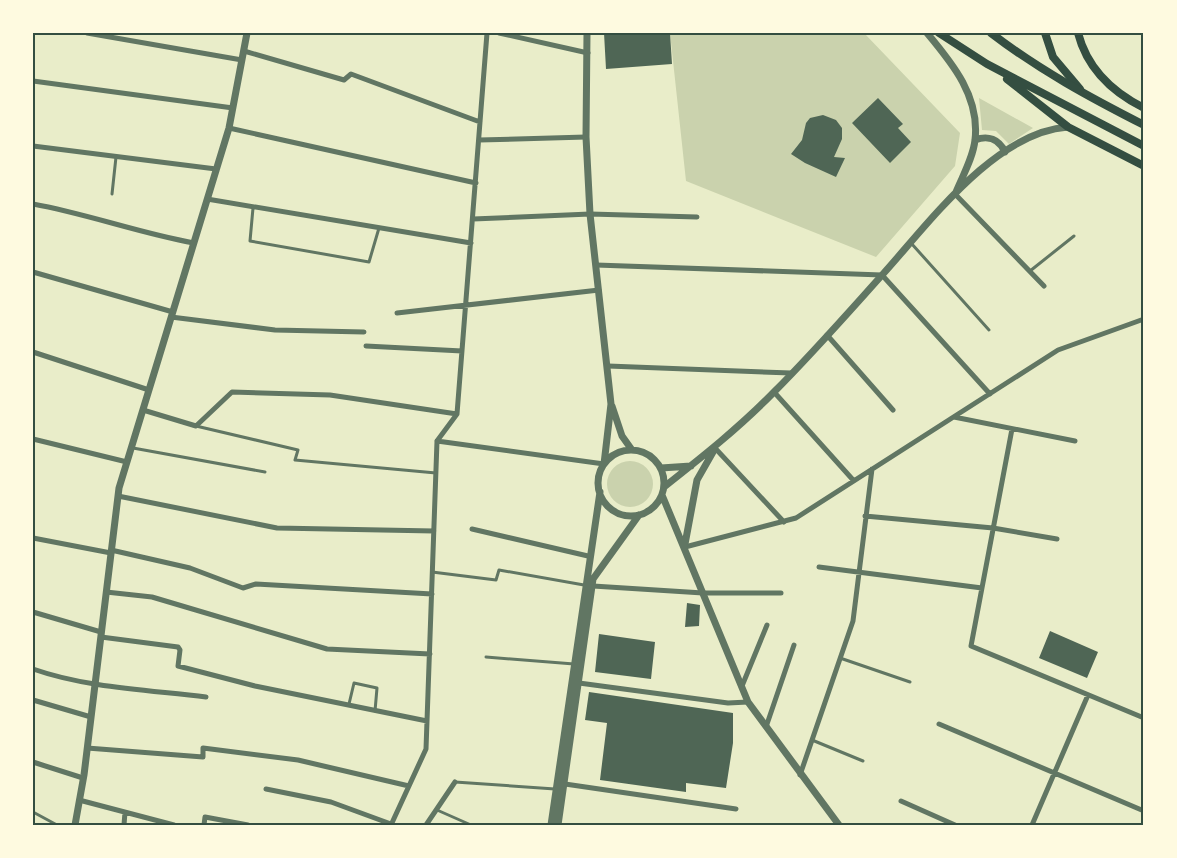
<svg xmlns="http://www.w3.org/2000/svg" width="1177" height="858" viewBox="0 0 1177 858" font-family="Ubuntu,sans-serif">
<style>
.green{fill:#cad2ad}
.building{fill:#4f6655}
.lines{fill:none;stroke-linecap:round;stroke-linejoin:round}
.service{stroke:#617663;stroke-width:3}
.minor{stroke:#617663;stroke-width:5}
.tertiary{stroke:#617663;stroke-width:7}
.secondary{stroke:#344e41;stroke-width:8}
.primary{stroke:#344e41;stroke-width:8}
.neatline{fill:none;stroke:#344e41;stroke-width:2}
</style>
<rect width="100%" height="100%" fill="#e9edc9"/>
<!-- green -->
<path class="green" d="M 670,33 L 864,33 L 960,133 L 955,166 L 876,257 L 686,181 Z
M 979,98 L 1033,128 L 1009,144 L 996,131 L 982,130 Z
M607 484a23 23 0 1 1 46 0a23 23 0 1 1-46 0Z"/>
<!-- building -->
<path class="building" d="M 604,33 L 670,33 L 672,64 L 606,69 Z
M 878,98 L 903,124 L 898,128 L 911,142 L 890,163 L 852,123 Z
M 823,115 L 836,120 L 842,128 L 842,139 L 834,157 L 845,158 L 836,177 L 805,163 L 791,154 L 802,140 L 806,123 L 810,118 Z
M 687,603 L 700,605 L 699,626 L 685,627 Z
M 1050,631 L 1098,652 L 1087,678 L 1039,658 Z
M 599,634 L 655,642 L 651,679 L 595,672 Z
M 589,692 L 733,713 L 733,743 L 726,788 L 686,783 L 686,792 L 600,780 L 607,723 L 585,720 Z"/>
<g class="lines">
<!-- service -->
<path class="service" d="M 112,194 L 116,157
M 253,208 L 250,241 L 369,262 L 379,228
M 911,243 L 989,330
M 1030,271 L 1074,236
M 196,426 L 298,450 L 295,460 L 436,473
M 133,448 L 265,472
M 432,572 L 496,580 L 499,570 L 584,585
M 486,657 L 574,664
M 840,658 L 910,682
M 349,704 L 354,683 L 377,688 L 375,711
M 812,740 L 863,761
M 455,782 L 555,789
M 437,810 L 471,825
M 33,812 L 57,825"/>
<!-- minor -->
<path class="minor" d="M 87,33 L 242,60
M 499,33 L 588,53
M 244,51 L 344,80 L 351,74 L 480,122
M 33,81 L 233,108
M 229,128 L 476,183
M 479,140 L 586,137
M 33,146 L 216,169
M 955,194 L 1044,286
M 207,199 L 471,243
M 33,204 C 88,214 139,233 194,243
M 473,219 L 590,214 L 697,217
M 596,265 L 882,275 L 990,394
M 33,272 L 173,312
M 397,313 L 599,290
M 171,317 L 275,330 L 364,332
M 827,335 L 893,410
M 366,346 L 462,351
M 33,352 L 149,390
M 608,366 L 791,373
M 774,392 L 854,481
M 143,410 L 196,426 L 232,392 L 330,395 L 457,414
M 954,417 L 1075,441
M 1012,429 L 971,646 L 1144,718
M 33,439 L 127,462
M 437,441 L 457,414 L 487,33
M 437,441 L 604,464
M 715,448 L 784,522
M 118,496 L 277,528 L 434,531
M 865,516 L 993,528 L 1057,539
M 472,529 L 588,556
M 33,538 L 111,553
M 685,547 L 796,518 L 1058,350 L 1144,319
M 111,550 L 190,568 L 243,588 L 256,584 L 432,594
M 819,567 L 982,588
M 593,586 L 703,593 L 781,593
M 106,592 L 152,597 L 327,649 L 430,654
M 33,612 L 101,632
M 101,637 L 178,647 L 180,650 L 178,666 L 255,686 L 427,721
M 33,669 C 87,688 149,690 206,697
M 579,683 L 728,703 L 748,702
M 742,686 L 767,625
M 33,700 L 91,717
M 939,724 L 1144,811
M 766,727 L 794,645
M 87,748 L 203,757 L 203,748 L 298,760 L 409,786
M 33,762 L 83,778
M 800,775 L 853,621 L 872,469
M 565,784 L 736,809
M 266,789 L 331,802 L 391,824
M 79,800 L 174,825
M 901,801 L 955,825
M 124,825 L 125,812
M 204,825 L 205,817 L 248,825
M 391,825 L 426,749 L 437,441
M 426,825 L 455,782
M 1032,825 L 1088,695"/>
<!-- tertiary -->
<path class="tertiary" d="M 587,33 L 586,137 L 590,214 L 611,404 L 604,464
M 927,33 C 953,64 980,97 975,140 C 973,158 963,175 956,192
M 975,140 C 988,135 999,139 1005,152
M 612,406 L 622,436 L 632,450
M598 483a33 33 0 1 1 66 0a33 33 0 1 1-66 0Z
M 661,468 L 691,466
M 664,487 C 702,457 740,427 774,392 C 812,354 847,314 883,274 C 929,223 995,132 1068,127
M 662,495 L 748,702 L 839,825
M 685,544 L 697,480 L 713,452
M 75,825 L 84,775 L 119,488 L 229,128 L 247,33
M 551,825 L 600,492
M 558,825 L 593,579 L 639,515"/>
<!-- secondary -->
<path class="secondary" d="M 1045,33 L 1053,57 L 1080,89
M 1078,33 C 1087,68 1112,92 1144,108"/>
<!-- primary -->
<path class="primary" d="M 939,33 L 987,64 L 1144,146
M 991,33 C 1039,70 1091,98 1144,125
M 1007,79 L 1068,127 L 1144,166"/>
</g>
<!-- border -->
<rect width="1177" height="858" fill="none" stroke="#fefae0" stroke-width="69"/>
<rect x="34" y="34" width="1108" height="790" class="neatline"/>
</svg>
